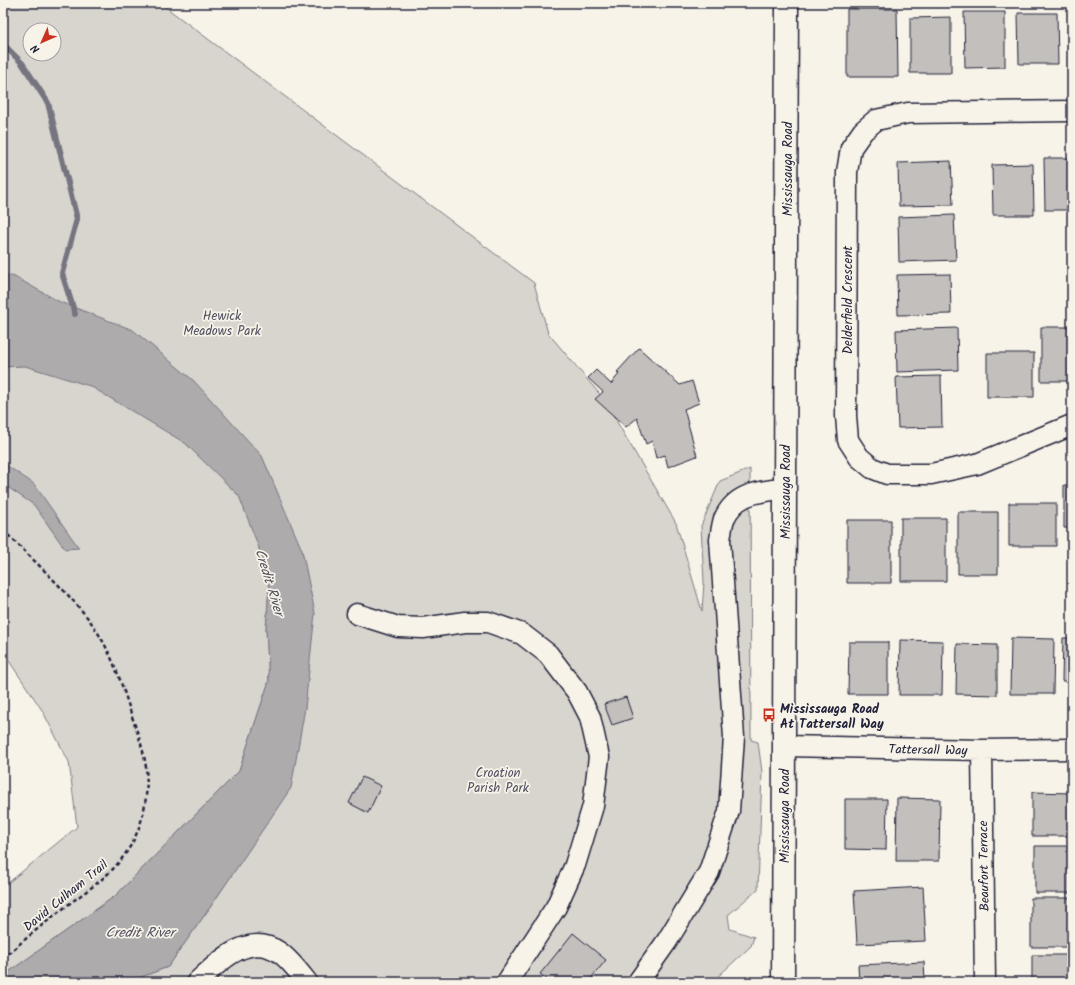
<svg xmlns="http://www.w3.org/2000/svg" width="1075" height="985" viewBox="0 0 1075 985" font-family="Kalam,sans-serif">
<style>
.green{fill:#d8d5cf;stroke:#7d7c85;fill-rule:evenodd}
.water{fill:#aeabad;stroke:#76747f}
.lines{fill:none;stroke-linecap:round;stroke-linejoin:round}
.stream{stroke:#76747f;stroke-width:6}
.building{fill:#c2bfbd;stroke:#22223b}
.minor-casing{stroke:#22223b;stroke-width:23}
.major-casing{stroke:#22223b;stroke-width:25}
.path{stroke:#22223b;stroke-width:2.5;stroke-dasharray:4 3;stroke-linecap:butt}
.minor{stroke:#f7f3e8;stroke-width:20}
.major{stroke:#f7f3e8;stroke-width:22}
.labels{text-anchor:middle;stroke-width:3.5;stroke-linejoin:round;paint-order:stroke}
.street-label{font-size:13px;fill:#22223b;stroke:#f7f3e8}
.park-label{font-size:13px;fill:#504f60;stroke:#f7f3e8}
.poi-label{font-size:13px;font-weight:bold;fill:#22223b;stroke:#f7f3e8;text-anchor:start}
.water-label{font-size:14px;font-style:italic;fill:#535263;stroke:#f7f3e8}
</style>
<rect width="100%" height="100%" fill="#f7f3e8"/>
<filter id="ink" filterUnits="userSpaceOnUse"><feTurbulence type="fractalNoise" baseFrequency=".025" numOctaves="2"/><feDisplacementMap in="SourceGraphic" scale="8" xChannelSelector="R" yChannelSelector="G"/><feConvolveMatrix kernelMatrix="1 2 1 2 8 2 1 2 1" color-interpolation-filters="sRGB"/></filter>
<g filter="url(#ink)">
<!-- green -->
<path class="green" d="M 3,3 L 160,3 L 534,283 L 548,333 L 603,398 L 676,523 L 702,611 L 704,582 L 701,526 L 720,481 L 750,469 L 751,740 L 758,742 L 762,772 L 758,889 L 728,915 L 730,929 L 754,937 L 751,946 L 712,982 L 128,982 L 168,967 L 211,906 L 233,873 L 305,708 L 259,548 L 269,587 L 266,629 L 269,681 L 239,771 L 115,896 L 3,976 L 3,887 L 77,827 L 69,762 L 42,710 L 3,652 ZM 30,30 L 54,30 L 54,54 L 30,54 Z"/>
<!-- water -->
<path class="water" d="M 3,274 L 15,277 L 60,302 L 133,330 L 194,381 L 262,456 L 302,550 L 315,613 L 305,708 L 291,788 L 211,906 L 168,967 L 128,982 L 3,982 L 3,976 L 115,896 L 239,771 L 269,681 L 266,629 L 269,587 L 259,548 L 239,496 L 185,443 L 90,386 L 25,366 L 3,367 Z
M 3,463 L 34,484 L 79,548 L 65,549 L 34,505 L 3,484 Z"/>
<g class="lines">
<!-- stream -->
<path class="stream" d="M 3,44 L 22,63 L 48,103 L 77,219 L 62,273 L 75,314"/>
</g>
<!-- building -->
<path class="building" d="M 847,9 L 897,9 L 898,77 L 847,77 Z
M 964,12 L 1005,12 L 1005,67 L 965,68 Z
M 1018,13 L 1057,13 L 1058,64 L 1019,64 Z
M 951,17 L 951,73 L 910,73 L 910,18 Z
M 1044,158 L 1072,158 L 1072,210 L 1045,210 Z
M 951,161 L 953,205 L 899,206 L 898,163 Z
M 1033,164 L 1034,215 L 993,215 L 992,165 Z
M 954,215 L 956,260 L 899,262 L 898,217 Z
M 950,274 L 951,314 L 898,315 L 897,275 Z
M 1041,327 L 1072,327 L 1072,381 L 1041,381 Z
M 957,328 L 958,370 L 897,372 L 896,330 Z
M 639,348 L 680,385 L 692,381 L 699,403 L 684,409 L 697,456 L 668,467 L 665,455 L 656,458 L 652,441 L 646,444 L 637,418 L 626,427 L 595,399 L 603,392 L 588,378 L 596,370 L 611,384 L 619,374 L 617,372 Z
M 987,353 L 1034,353 L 1034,397 L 987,397 Z
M 941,376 L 942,427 L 898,428 L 896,377 Z
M 1064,485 L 1072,485 L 1072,528 L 1064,528 Z
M 1009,503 L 1056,503 L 1056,546 L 1009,546 Z
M 958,512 L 998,512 L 998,574 L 958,574 Z
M 901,518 L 946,518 L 946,581 L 901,581 Z
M 847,520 L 891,520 L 891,583 L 847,583 Z
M 1011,638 L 1054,639 L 1053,694 L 1010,694 Z
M 1063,638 L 1072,638 L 1072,681 L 1062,681 Z
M 900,640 L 943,641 L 942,695 L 899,695 Z
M 849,642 L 888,642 L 888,694 L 848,694 Z
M 957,644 L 997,645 L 997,695 L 956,694 Z
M 626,697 L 633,718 L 612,725 L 604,704 Z
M 362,777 L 381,786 L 368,813 L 349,803 Z
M 1032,792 L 1072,793 L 1072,836 L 1032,836 Z
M 897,798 L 940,799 L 939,861 L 896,861 Z
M 845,799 L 887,799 L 886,850 L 845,849 Z
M 1035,846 L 1072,846 L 1072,893 L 1035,893 Z
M 923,887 L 926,941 L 857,944 L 854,891 Z
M 1031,898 L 1072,898 L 1072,947 L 1031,947 Z
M 573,933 L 606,960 L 588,982 L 550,982 L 540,974 Z
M 1032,955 L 1072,955 L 1072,982 L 1032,982 Z
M 924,962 L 925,982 L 859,982 L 858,965 Z"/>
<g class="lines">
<!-- minor casing -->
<g class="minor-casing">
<path id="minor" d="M 1072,111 L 908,113 L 876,120 L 863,131 L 851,148 L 847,172 L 846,416 L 848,440 L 859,457 L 872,468 L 887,474 L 931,474 L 977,464 L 1072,425
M 357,614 L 398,627 L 423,628 L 465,622 L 488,622 L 522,634 L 548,654 L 577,692 L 590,717 L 599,757 L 593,806 L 575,865 L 556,907 L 507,982
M 784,746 L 982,750 L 1072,749
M 982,750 L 985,982
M 197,982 C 219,962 248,931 279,952 C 289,959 300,973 307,982
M 638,982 L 667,941 L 709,872 L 729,811 L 734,737 L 720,540 C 721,533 722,525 724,519 C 736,492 760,492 785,488"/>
</g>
<!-- major casing -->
<g class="major-casing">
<path id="major" d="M 783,982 L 787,3"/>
</g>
<!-- path -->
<path class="path" d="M 3,530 C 31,558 62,586 87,617 C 108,644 119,675 129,707 C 135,727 144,748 146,768 C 149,800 142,832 123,857 C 107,879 85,891 64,908 C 43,924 23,941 3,958"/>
<!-- minor -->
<use href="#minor" class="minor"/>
<!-- major -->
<use href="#major" class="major"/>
</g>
</g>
<!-- icons -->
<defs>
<g id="bus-bare" transform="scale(1.08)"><path d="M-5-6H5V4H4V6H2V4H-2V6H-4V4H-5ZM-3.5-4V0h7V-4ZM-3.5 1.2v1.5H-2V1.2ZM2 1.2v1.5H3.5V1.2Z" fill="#c8321e" stroke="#f7f3e8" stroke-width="2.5" paint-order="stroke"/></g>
</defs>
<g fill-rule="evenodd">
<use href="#bus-bare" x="769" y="715"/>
</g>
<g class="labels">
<!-- street labels -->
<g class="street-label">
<text transform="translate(787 169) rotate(-90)" y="5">Mississauga Road</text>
<text transform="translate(847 300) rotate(-90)" y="5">Delderfield Crescent</text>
<text transform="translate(785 492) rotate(-90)" y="5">Mississauga Road</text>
<text transform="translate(928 749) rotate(1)" y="5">Tattersall Way</text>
<text transform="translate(784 816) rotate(-90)" y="5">Mississauga Road</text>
<text transform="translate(983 866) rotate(-91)" y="5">Beaufort Terrace</text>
<text transform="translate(65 895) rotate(-39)" y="5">David Culham Trail</text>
</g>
<!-- park labels -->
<g class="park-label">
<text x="222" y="320">Hewick<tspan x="222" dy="15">Meadows Park</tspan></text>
<text x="498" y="777">Croation<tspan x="498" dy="15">Parish Park</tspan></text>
</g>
<!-- poi labels -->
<g class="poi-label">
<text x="780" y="713">Mississauga Road<tspan x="780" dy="15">At Tattersall Way</tspan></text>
</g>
<!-- water labels -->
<g class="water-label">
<text transform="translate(270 582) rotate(73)" y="5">Credit River</text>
<text x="140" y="937">Credit River</text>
</g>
</g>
<!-- margin -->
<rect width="1075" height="985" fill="none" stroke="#f7f3e8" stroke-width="16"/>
<rect x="8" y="8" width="1059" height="969" fill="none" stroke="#22223b" stroke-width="1.5" filter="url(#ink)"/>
<!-- north arrow -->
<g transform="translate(42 42) rotate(225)"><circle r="19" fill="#f7f3e8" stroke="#a29fa3"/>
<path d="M0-3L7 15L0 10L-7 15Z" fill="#c8321e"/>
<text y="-6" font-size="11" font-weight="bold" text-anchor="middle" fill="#22223b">N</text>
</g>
</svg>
